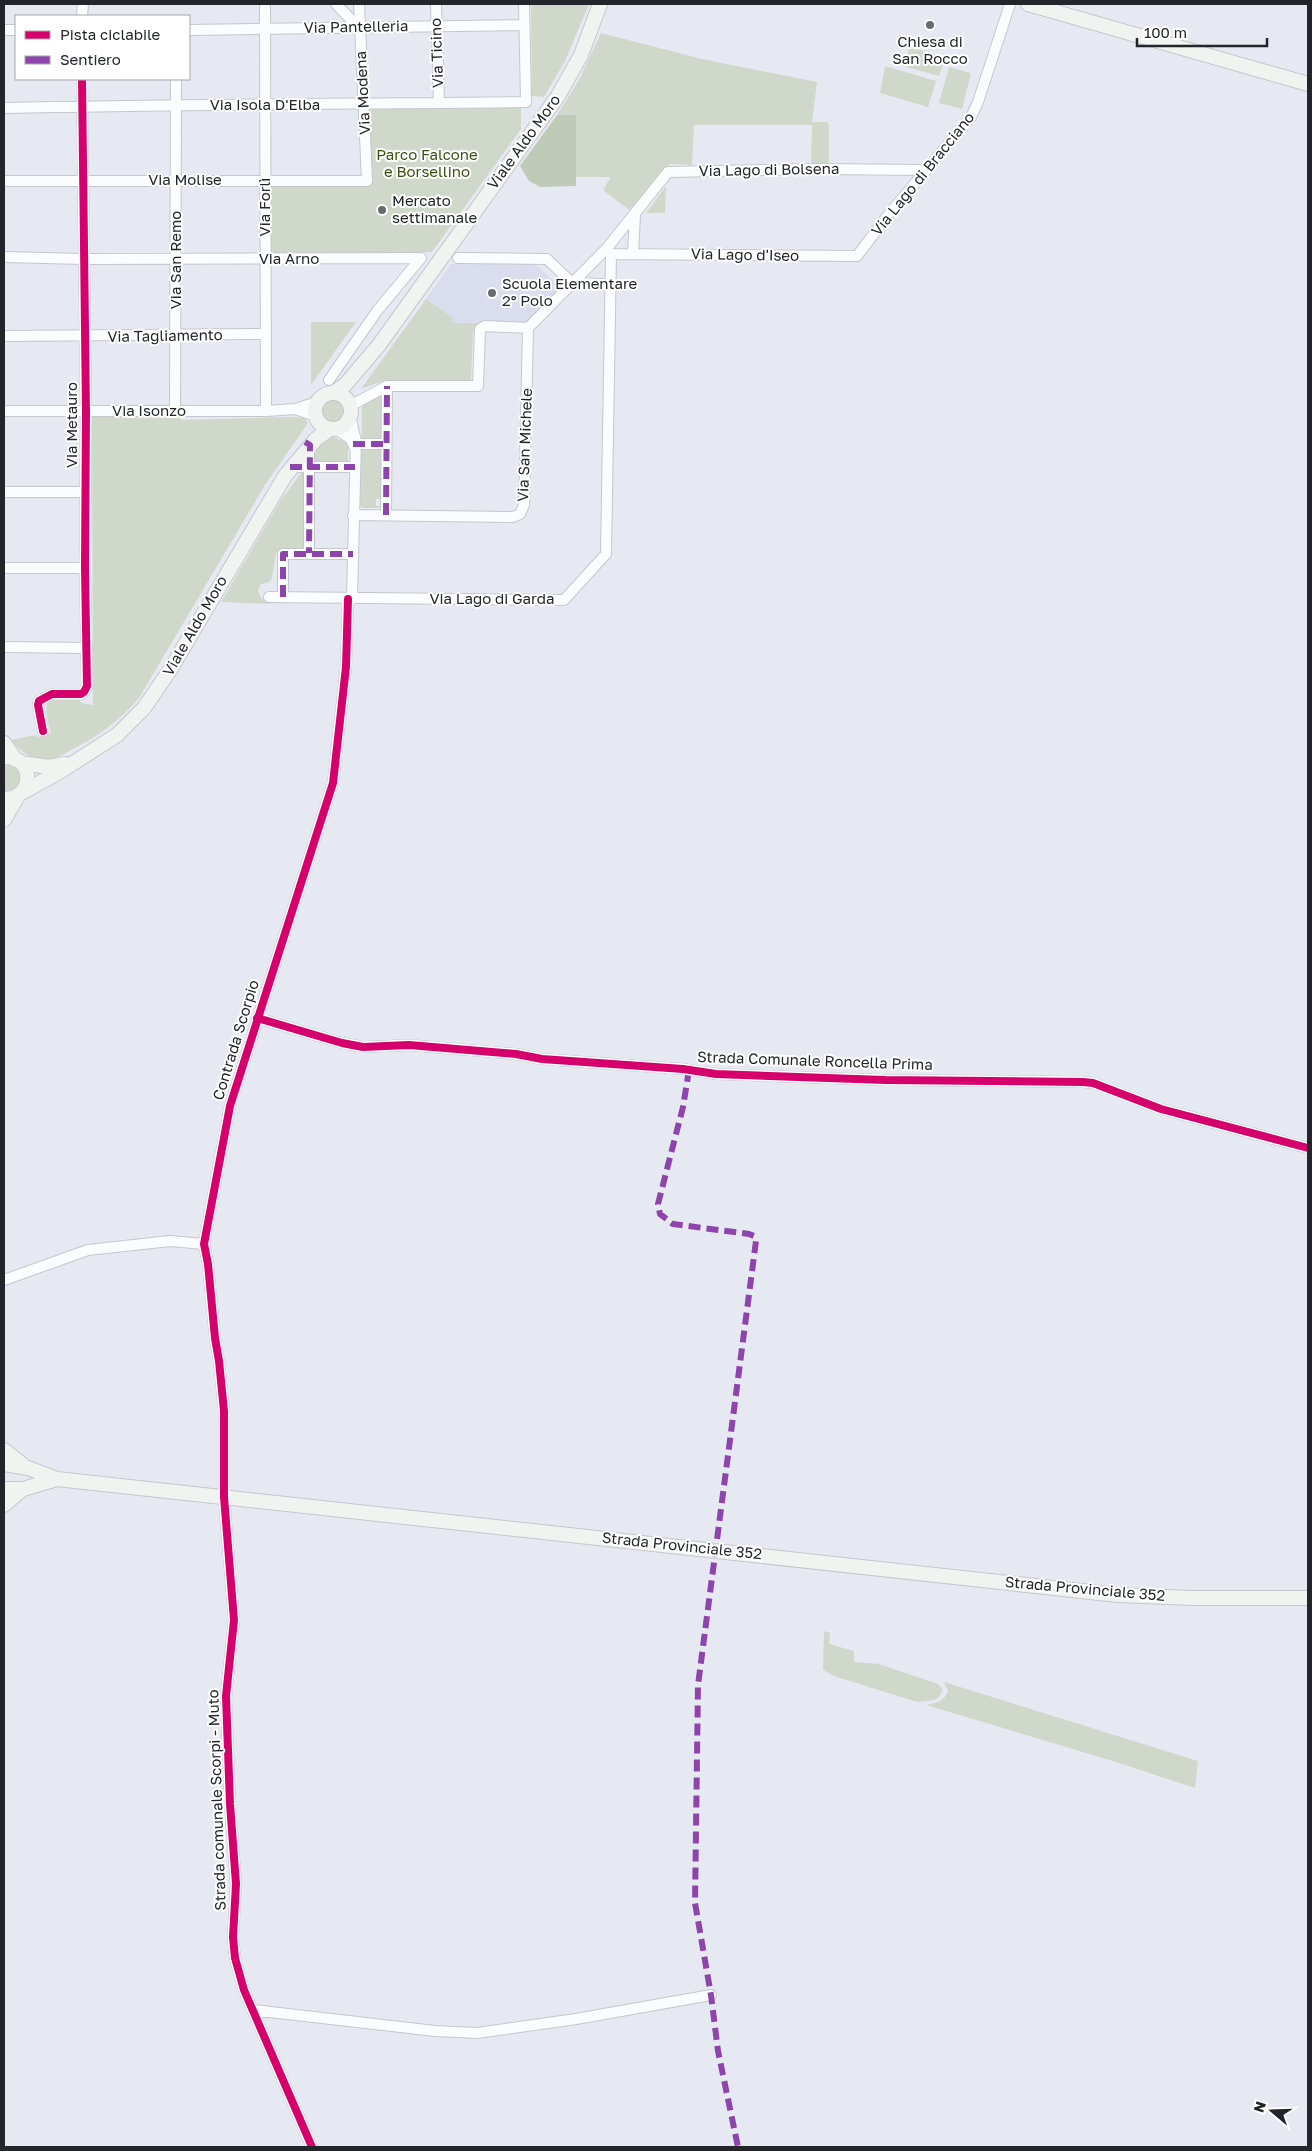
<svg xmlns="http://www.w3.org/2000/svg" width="1312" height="2151" viewBox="0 0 1312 2151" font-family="'Golos Text',sans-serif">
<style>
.built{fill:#d9dded}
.green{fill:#cfd8ca}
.forest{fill:#bfcbb7}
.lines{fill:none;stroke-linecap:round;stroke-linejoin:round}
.street-casing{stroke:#c5c7cd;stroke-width:12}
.secondary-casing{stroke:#c5c7cd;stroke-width:16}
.street{stroke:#fbfcfd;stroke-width:10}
.secondary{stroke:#f1f3f1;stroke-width:14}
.quiet{stroke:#8e44ad;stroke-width:6;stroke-dasharray:12 6;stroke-linecap:butt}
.cycleway-casing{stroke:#fff;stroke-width:11}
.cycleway{stroke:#d6006c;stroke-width:8}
.poi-dot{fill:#686a70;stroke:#fff;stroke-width:2}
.labels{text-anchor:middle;stroke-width:4;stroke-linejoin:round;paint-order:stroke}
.street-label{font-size:15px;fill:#23252a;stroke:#fff}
.poi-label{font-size:15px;fill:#23252a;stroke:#fff;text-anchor:start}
.park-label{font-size:15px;fill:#39500f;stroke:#fff}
</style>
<rect width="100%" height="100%" fill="#e7e9f2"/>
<!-- built -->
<path class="built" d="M 534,263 L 560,287 L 527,322 L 452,323 L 452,317 L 426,299 L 451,264 Z"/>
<!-- green -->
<path class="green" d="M 531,4 L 589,4 L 565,61 L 544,97 L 532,96 Z
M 601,33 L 702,59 L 817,82 L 812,122 L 827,122 L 829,125 L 829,166 L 811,166 L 812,125 L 694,125 L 692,165 L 670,164 L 629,210 L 603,190 L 611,177 L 576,177 L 576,116 L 557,115 L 579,80 Z
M 909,47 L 945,57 L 939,76 L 906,67 Z
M 885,66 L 936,81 L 928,107 L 880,93 Z
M 949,67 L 971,73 L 962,109 L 939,103 Z
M 521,108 L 521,129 L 432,252 L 268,253 L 268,184 L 372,184 L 369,109 Z
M 666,186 L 665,213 L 646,213 Z
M 426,299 L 452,317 L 453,323 L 481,323 L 473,332 L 471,380 L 386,380 L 361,389 Z
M 311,322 L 356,322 L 311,385 Z
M 385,394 L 385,441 L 362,441 L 362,405 Z
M321 411a11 11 0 1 1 22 0a11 11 0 1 1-22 0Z
M 92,416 L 180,417 L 181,420 L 292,417 L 304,418 L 308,423 L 265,485 L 139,698 C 119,721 96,738 69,751 C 62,755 55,760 47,760 C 33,761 20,751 11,740 L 36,735 L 38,737 L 51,733 C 49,723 42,707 50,699 L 80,699 L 81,703 L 93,705 Z
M 332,436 L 348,444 L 348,466 L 312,465 L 312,458 L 325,438 Z
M 361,447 L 385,447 L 385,499 L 376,499 L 376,506 L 381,506 L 378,508 L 363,508 L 360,505 Z
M 304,469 L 307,551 L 276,552 L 272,578 L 269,582 L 261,584 L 258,590 L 261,598 L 271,604 L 221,602 L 281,500 Z
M 9,765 L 18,771 L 20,781 L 14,789 L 4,791 L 4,766 Z
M 824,1631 L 830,1633 L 829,1644 L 854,1651 L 854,1662 L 879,1664 L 938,1684 L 943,1690 L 939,1697 L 934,1700 L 917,1702 L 834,1676 L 823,1670 Z
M 944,1682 L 1198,1761 L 1195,1788 L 1116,1762 L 926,1705 C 936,1703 944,1702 948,1691 Z"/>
<!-- forest -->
<path class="forest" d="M 557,115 L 576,115 L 576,186 L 540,187 L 529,181 L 520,166 Z"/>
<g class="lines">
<!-- street casing -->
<g class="street-casing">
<path id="street" d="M 265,4 L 266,411
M 336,4 L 360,29
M 436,4 L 439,103
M 82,16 L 83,4
M 4,30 L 16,30
M 189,30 L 524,25
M 4,108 C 178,104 352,104 526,102 L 524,4
M 4,181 L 367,181 L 359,4
M 611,254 L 857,256 L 889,214 L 971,117 L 978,102 L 1010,4
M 633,254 L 635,215
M 4,257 L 84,259 L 421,258 L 377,311 L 329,380
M 458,258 L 547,259 L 571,282
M 571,282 L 610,285
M 528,328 L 607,248 L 668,172 L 818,169 L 926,170
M 4,336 L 266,334
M 350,406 L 387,386 L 478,386 L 480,329 L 485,326 L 528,328
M 295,409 L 316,416
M 4,411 L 266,411 L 295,409 L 317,402
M 175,411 L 176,79
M 350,416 L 356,441 L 352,599
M 336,429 L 351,439 L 355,449
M 353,444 L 386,444
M 290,467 L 355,467
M 4,492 L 86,492
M 353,515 L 513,517 L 520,514 L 524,505 L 528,328
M 386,515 L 387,386
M 309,553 L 309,445
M 4,568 L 85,568
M 269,597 L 564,600 L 606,554 L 611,254 L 607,248
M 283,597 L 283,554 L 353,554
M 4,647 L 87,648
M 43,731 L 38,705 L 39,701 L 52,694 L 81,694 L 84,692 L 87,686 L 85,568 L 86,412 L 82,79
M 257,1018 L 342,1043 L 363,1047 L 409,1045 L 516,1054 L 542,1059 L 683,1069 L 716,1074 L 885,1080 L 1083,1082 L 1093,1083 L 1161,1109 L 1308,1148
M 4,1280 L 88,1250 L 170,1241 L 204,1244
M 253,2010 L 435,2031 L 477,2033 L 576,2019 L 711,1995
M 312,2147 L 244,1990 L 235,1958 L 233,1937 L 236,1884 L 230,1804 L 226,1696 L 234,1620 L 224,1497 L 224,1411 L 219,1361 L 215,1338 L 208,1264 L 204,1244 L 230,1106 L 333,783 L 346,667 L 348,599"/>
</g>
<!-- secondary casing -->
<g class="secondary-casing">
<path id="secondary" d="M 1028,4 L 1308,84
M315 411a18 18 0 1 1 36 0a18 18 0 1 1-36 0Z
M 333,393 L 345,385 L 379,345 L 558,96 L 581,55 L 600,4
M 4,743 L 16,760
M 4,757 C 35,756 35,799 4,799
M 21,763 L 49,767 L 65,764
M 23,792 L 61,771 L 117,735 L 144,708 L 170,670 L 285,476 L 316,439 L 330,429
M 4,820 L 18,796
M 4,1450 L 23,1465
M 4,1464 L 28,1468 L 57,1479 L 1118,1595 L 1192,1598 L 1308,1598
M 4,1489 L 23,1489 L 57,1479
M 4,1505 L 23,1489"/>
</g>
<!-- street -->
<use href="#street" class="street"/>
<!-- secondary -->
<use href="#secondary" class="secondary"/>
<!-- quiet -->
<path class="quiet" d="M 305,442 L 310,445 L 309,553
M 353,444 L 386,444
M 290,467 L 355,467
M 386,515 L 387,386
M 283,597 L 283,554 L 353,554
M 689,1070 L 683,1107 L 658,1204 L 660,1214 L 673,1224 L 749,1234 L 754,1236 L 756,1241 L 698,1685 L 695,1903 L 711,1995 L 718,2051 L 738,2147"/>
<!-- cycleway casing -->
<g class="cycleway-casing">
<path id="cycleway" d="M 43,731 L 38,705 L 39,701 L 52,694 L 81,694 L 84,692 L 87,686 L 85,568 L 86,412 L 82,79
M 257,1018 L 342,1043 L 363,1047 L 409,1045 L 516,1054 L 542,1059 L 683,1069 L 716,1074 L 885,1080 L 1083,1082 L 1093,1083 L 1161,1109 L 1308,1148
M 312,2147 L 244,1990 L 235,1958 L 233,1937 L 236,1884 L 230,1804 L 226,1696 L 234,1620 L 224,1497 L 224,1411 L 219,1361 L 215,1338 L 208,1264 L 204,1244 L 230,1106 L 333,783 L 346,667 L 348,599"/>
</g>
<!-- cycleway -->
<use href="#cycleway" class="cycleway"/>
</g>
<!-- markers -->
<g class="poi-dot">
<circle cx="930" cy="25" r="5"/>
<circle cx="382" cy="210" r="5"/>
<circle cx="492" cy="293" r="5"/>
</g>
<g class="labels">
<!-- street labels -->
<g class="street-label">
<text transform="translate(356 27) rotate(-1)" y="5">Via Pantelleria</text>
<text transform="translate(437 53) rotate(-92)" y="5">Via Ticino</text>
<text transform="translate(363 93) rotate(-93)" y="5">Via Modena</text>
<text x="265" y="110">Via Isola D'Elba</text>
<text transform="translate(524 142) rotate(-54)" y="5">Viale Aldo Moro</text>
<text transform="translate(769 170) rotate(-1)" y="5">Via Lago di Bolsena</text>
<text transform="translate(923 174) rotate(-51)" y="5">Via Lago di Bracciano</text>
<text x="185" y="185">Via Molise</text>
<text transform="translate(265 207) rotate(-90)" y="5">Via Forlì</text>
<text transform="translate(745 255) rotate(1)" y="5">Via Lago d'Iseo</text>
<text x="289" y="264">Via Arno</text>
<text transform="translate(176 260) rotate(-90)" y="5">Via San Remo</text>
<text transform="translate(165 336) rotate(-1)" y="5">Via Tagliamento</text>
<text x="149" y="416">Via Isonzo</text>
<text transform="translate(72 425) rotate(-90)" y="5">Via Metauro</text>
<text transform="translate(525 445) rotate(-88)" y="5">Via San Michele</text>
<text x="492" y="604">Via Lago di Garda</text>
<text transform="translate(195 626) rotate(-60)" y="5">Viale Aldo Moro</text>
<text transform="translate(236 1040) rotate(-73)" y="5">Contrada Scorpio</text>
<text transform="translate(815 1061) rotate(2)" y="5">Strada Comunale Roncella Prima</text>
<text transform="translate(682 1546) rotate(6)" y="5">Strada Provinciale 352</text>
<text transform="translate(1085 1589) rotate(5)" y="5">Strada Provinciale 352</text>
<text transform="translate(217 1800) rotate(-92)" y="5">Strada comunale Scorpi - Muto</text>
</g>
<!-- poi labels -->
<g class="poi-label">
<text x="930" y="47" text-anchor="middle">Chiesa di<tspan x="930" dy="17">San Rocco</tspan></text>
<text x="392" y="206">Mercato<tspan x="392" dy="17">settimanale</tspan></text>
<text x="502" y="289">Scuola Elementare<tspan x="502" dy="17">2° Polo</tspan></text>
</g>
<!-- park labels -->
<g class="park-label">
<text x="427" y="160">Parco Falcone<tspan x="427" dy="17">e Borsellino</tspan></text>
</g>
</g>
<!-- border -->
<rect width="1312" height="2151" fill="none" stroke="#23252a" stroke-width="10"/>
<!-- legend -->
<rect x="15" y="15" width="175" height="65" fill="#ffffff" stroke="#a7a8aa"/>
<rect x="25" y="31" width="25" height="8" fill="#d6006c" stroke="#a7a8aa"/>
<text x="60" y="40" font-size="15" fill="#23252a">Pista ciclabile</text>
<rect x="25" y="56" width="25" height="8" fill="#8e44ad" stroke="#a7a8aa"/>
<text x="60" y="65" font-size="15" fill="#23252a">Sentiero</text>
<!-- north arrow -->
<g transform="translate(1272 2111) rotate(289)" stroke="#ffffff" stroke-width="4" paint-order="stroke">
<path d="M0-4L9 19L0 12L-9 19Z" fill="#23252a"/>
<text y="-8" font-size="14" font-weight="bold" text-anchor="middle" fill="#23252a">N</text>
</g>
<!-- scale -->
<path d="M1137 38v8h130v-8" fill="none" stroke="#23252a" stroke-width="2.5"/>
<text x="1144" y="38" font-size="15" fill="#23252a" stroke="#ffffff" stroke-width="4" paint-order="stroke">100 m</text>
</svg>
